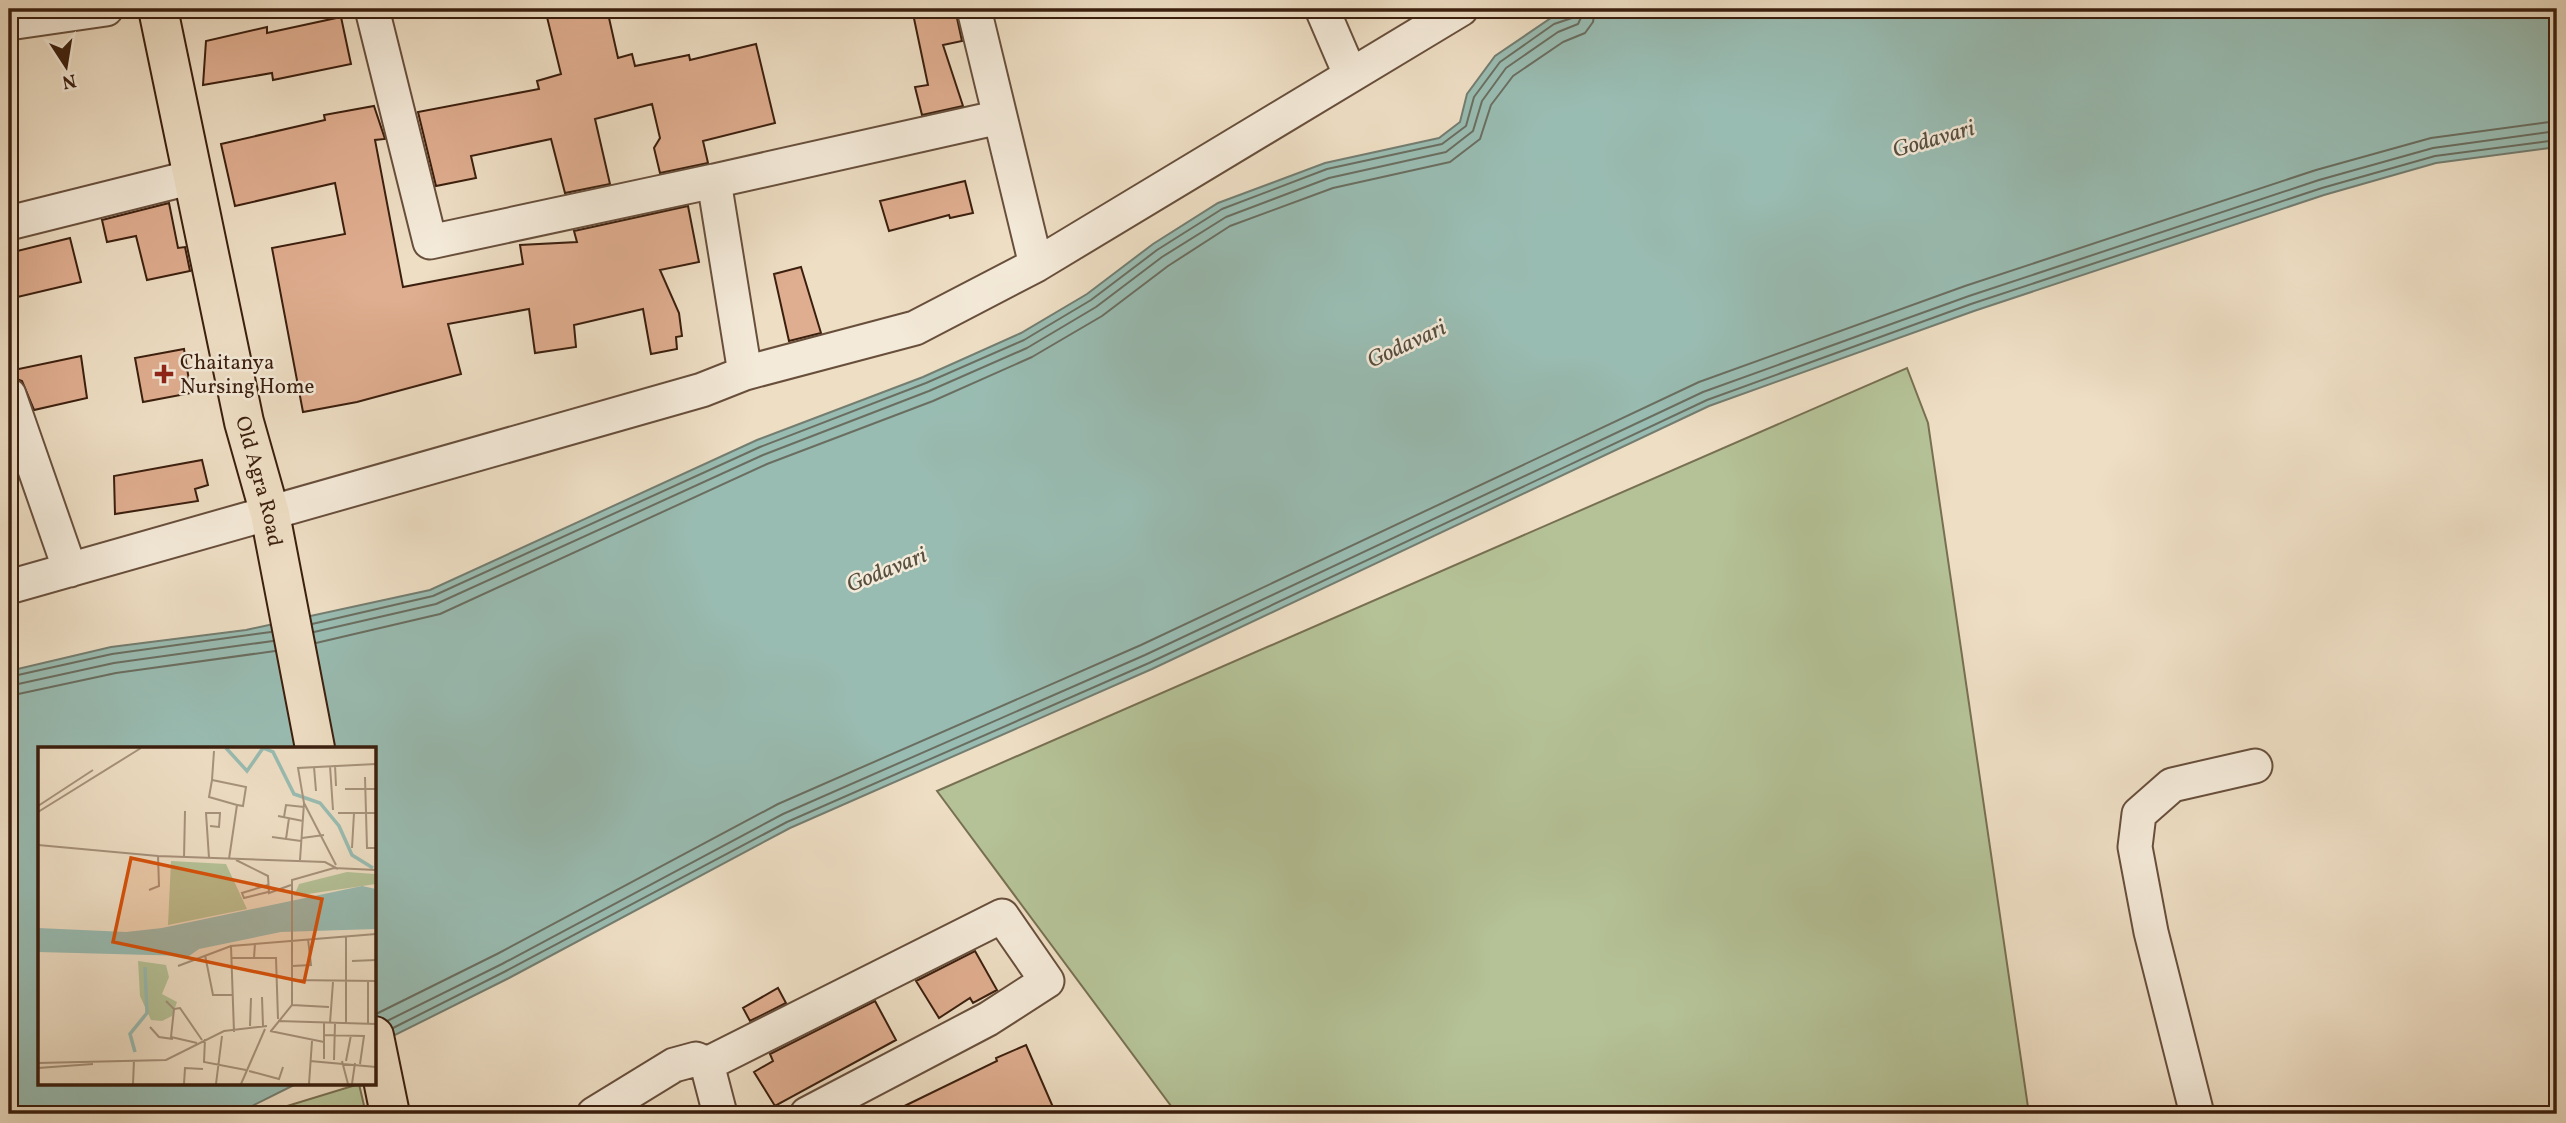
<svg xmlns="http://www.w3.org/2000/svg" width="2566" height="1123" viewBox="0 0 2566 1123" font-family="Vollkorn,serif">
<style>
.green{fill:#b5c297;stroke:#787052;stroke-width:2}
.water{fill:#99bcb2;stroke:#737d70;stroke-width:2}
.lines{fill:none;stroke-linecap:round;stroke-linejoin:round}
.shore{stroke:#6a6e60;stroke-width:2}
.building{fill:#dfad8f;stroke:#3b1f0e;stroke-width:2}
.minor-casing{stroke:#684f3c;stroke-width:37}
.trunk-casing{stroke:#3b1f0e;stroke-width:42}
.minor{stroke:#f4ead9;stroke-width:33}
.trunk{stroke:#eedec4;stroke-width:38}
.poi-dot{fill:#8f2418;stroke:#f4ead9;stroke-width:2.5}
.labels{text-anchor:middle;stroke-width:5;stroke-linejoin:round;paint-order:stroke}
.poi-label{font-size:21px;fill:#3b1f0e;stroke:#f4ead9;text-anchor:start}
.street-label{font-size:21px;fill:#3b1f0e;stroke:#f4ead9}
.water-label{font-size:23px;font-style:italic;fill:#574e3f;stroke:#f4ead9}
.inset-river{fill:none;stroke:#99bcb2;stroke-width:3.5}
.inset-road{fill:none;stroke:#a6927b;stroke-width:2}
.view{fill:#d7530c;fill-opacity:0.15;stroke:#d7530c;stroke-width:3.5}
.inset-edge{fill:none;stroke:#3b1f0e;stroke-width:3.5}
</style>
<rect width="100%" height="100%" fill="#eedec4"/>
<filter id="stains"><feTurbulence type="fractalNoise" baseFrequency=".00286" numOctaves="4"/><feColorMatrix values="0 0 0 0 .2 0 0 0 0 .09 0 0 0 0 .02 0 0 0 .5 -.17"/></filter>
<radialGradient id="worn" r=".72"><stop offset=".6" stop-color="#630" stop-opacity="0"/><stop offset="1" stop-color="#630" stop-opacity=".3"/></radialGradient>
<!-- green -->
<path class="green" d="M 1907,368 L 1928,423 L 2029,1114 L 1177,1114 L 937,791 Z
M 359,1084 L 366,1114 L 261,1114 Z"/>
<!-- water -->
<path class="water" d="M 1578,9 L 2557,9 L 2557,147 L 2436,163 L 2324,195 L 1974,311 L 1709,406 L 1152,669 L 790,828 L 509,978 L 375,1045 L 374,748 L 40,748 L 40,1083 L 298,1083 L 236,1114 L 9,1114 L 9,671 L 111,647 L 246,630 L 430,590 L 757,440 L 923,377 L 1021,333 L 1087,294 L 1153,244 L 1218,203 L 1325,163 L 1439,138 L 1460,122 L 1467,94 L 1495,56 L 1551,18 Z"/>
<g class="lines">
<!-- shore -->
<path class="shore" d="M 312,624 L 433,596 L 760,447 L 926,383 L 1024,340 L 1091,300 L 1157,250 L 1222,209 L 1327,169 L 1442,144 L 1466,126 L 1474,97 L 1500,62 L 1554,24 L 1572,18 L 1576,9
M 314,632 L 436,604 L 763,455 L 929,391 L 1027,348 L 1096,307 L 1162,257 L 1226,217 L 1329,178 L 1446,152 L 1473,131 L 1482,101 L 1506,68 L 1558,32 L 1578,24 L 1585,9
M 316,643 L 440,614 L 767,464 L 933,401 L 1032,357 L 1102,316 L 1168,266 L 1230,226 L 1333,188 L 1450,162 L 1480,139 L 1491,105 L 1513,76 L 1563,42 L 1585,33 L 1593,22 L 1595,9
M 9,677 L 112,654 L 271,632
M 9,686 L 114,663 L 273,641
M 9,696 L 116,673 L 275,651
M 374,1015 L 497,954 L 778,804 L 1141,645 L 1699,382 L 1965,286 L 2316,170 L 2431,138 L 2557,121
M 387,1021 L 502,964 L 783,814 L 1145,655 L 1703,392 L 1969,296 L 2319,180 L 2433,148 L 2557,131
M 393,1028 L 506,971 L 787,822 L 1149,663 L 1707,400 L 1971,304 L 2322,188 L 2435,156 L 2557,140"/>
</g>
<!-- building -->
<path class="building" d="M 545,9 L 607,9 L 618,58 L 632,54 L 635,66 L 689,55 L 690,60 L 756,44 L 775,123 L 703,141 L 708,163 L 660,173 L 654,148 L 660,138 L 652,104 L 595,119 L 610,184 L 565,193 L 551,139 L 471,156 L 476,178 L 436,186 L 418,112 L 539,89 L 537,81 L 561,74 Z
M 912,9 L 955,9 L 962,41 L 943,45 L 963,106 L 922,115 L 915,87 L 928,85 Z
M 341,17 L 351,64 L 273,80 L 272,73 L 203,85 L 206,41 L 267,27 L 267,33 Z
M 374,106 L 385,139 L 375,140 L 403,287 L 523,264 L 520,245 L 577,242 L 574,231 L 688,206 L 699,262 L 660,270 L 679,313 L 682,336 L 676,337 L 677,349 L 651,354 L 643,309 L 574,325 L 576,347 L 535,353 L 529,309 L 448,324 L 461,374 L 357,402 L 303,412 L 272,248 L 345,234 L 335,183 L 235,206 L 221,144 L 325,120 L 324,115 Z
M 965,181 L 973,213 L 950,218 L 949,215 L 889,231 L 880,201 Z
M 169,203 L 178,248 L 185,247 L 190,271 L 147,280 L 136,236 L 107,242 L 102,220 Z
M 70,238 L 81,282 L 9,299 L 9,253 Z
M 801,267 L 821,333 L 789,341 L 774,274 Z
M 184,349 L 191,393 L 143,402 L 135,358 Z
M 81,356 L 87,398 L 34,410 L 22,381 L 9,376 L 9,371 Z
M 202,460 L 208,485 L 195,489 L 198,501 L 115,514 L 114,476 Z
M 975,951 L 997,990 L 973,1003 L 970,998 L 939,1018 L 916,981 Z
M 778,988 L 786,1003 L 750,1021 L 743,1008 Z
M 875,1001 L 896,1040 L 775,1106 L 754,1072 L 773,1061 L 770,1054 Z
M 1026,1045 L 1056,1114 L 888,1114 L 997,1061 L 996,1058 Z"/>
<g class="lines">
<!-- minor casing -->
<g class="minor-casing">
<path id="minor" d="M 372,9 L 430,242 L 714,181
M 1322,9 L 1350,74
M 9,23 L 106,9
M 9,223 L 193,177
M 1036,265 L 1461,9
M 745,373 L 714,181 L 1000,117
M 9,395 L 70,570
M 9,587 L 702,390 L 745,373 L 915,328 L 1036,265 L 974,9
M 707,1064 L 1002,916 L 1047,981 L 988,1019 L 807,1114
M 594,1114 L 674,1065 L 696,1059 L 707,1064 L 720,1114
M 2197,1114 L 2151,932 L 2135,847 L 2139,814 L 2172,785 L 2255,766"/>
</g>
<!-- trunk casing -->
<g class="trunk-casing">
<g id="trunk">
<path id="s1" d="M 158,9 L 244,422 L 270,514 L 315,748"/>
<path d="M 374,1036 L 390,1114"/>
</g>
</g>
<!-- minor -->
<use href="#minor" class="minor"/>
<!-- trunk -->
<use href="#trunk" class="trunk"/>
</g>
<!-- markers -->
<path class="poi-dot" d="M160.5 363.5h7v7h7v7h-7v7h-7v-7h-7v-7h7z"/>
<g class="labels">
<!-- poi labels -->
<g class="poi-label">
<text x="180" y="369">Chaitanya<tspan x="180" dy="24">Nursing Home</tspan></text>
</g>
<!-- street labels -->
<g class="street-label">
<text dy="7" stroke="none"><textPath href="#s1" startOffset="483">Old Agra Road</textPath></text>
</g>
<!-- water labels -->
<g class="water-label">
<text transform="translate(1933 138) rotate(-16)" y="8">Godavari</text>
<text transform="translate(1406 343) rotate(-25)" y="8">Godavari</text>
<text transform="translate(886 569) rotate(-22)" y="8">Godavari</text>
</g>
</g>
<!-- overview -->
<g transform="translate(38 747)">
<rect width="338" height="338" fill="#eedec4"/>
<path d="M 133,114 L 188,117 L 209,162 L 130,178 ZM 309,125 L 337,127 L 338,137 L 256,149 L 261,137 ZM 100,214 L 128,218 L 131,230 L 124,247 L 139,255 L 134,269 L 124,274 L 113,273 L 102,249 Z" fill="#b5c297"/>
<path d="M 324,139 L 338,142 L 338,182 L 243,185 L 161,202 L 151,209 L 0,205 L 0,181 L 88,185 L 124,181 Z" fill="#99bcb2"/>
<path class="inset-river" d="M 188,1 L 209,24 L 225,1 L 235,5 L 256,47 L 282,56 L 301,79 L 314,108 L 335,121M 97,305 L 92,287 L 109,266 L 107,220"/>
<path class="inset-road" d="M 297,18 L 298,39M 292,19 L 295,63M 276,20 L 278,44M 327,30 L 329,101 L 338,101M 174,33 L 176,4M 307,42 L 338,42M 266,56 L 298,118M 0,59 L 55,23M 0,65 L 103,1M 300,66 L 338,66M 240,69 L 265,74M 246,70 L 248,58 L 266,60M 234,90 L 263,94M 264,91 L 286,88M 248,92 L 251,71M 0,98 L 120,109 L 287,115 L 300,122M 314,101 L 316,66M 146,111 L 147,64M 171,111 L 168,66 L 182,66 L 181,80 L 172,79M 191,112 L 199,58 L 205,59 L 208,40 L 174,33 L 171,50 L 199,58M 198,113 L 230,129 L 231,146 L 253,138M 262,113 L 266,56 L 260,21 L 338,17M 230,138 L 204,146 L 206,151 L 230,145M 111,143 L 121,139 L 120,109M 167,208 L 175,248 L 195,248M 194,211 L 216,211 L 217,196M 216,211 L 238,211 L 240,272M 314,214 L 338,213M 140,219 L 193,199M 254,219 L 273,218 L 270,192M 254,233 L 338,234M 330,234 L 330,276M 224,250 L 225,279M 128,254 L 136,262 L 133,290 L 159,296M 254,258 L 291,260M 136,262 L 142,261 L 164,293M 240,274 L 338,277M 286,276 L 286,312M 292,276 L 295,235M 308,276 L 308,189M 212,279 L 213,251M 112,280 L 121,290 L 135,292M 232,284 L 286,295M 233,284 L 254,258 L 254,133 L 296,121 L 338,123M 196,285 L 193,199 L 338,187M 286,288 L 326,289 L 322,317M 167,292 L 166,315 L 208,323M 296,313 L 297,276M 272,314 L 338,320M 304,314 L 310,337M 308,314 L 313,288M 0,316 L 128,313 L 186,284 L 229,279M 0,321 L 55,317M 211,324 L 241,332 L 245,320M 95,337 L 96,313M 146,337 L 147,321 L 165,322M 178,337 L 184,289M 203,337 L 227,282M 271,337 L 274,294M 314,337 L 317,316"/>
<path class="view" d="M 93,111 L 284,152 L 266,235 L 75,195 Z"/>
<rect width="338" height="338" class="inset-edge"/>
</g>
<!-- margin -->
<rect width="2566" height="1123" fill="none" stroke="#eedec4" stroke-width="35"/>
<rect x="10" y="10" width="2545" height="1102" fill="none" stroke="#3b1f0e" stroke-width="3.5"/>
<rect x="18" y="18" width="2531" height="1088" fill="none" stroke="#3b1f0e" stroke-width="2"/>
<!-- north arrow -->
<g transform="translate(66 66) rotate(168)" stroke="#f4ead9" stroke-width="5" paint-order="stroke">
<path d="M0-5L12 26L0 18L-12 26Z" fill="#3b1f0e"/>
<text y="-10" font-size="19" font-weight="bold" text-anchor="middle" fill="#3b1f0e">N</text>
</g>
<rect width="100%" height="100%" filter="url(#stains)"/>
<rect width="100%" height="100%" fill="url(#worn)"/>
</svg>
